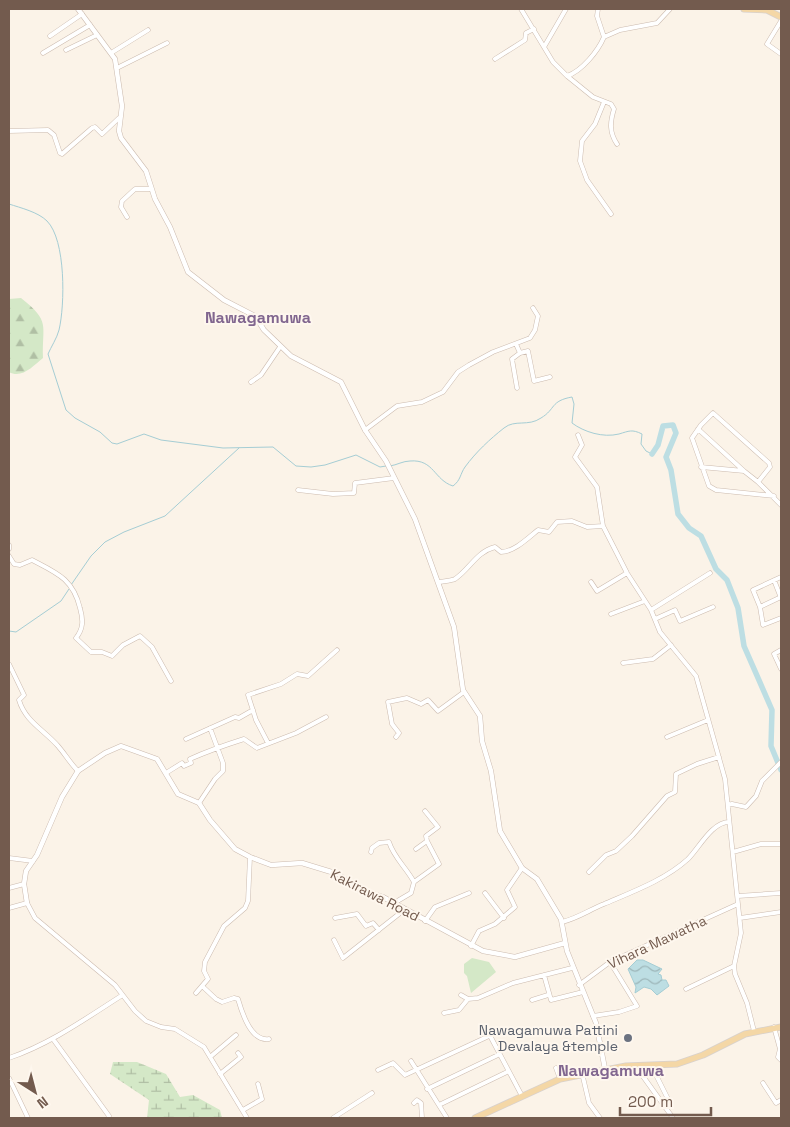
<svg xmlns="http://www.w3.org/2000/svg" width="790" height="1127" viewBox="0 0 790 1127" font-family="'Space Grotesk',sans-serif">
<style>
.forest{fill:url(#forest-firs)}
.wetland{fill:url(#wetland-marsh)}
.park{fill:#d4e8c7}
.water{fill:url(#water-waves);stroke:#a5cdd4}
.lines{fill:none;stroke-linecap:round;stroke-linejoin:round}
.stream{stroke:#a5cdd4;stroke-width:1}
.river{stroke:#bddee3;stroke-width:5.5}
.minor-casing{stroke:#ccbbaf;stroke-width:5}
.tertiary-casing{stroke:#ccbbaf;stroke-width:5.5}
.primary-casing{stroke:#d8d1cd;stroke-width:7}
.minor{stroke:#fff;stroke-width:4}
.tertiary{stroke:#fff;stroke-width:4.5}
.primary{stroke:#f4d7a6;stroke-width:5.5}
.worship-dot{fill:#6b7280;stroke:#fef7ee;stroke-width:2}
.labels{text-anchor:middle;stroke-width:4;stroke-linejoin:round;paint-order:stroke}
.street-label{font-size:14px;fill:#735b4e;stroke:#fef7ee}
.worship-label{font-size:14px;fill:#5b616d;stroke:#fef7ee;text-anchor:end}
.quarter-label{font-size:16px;font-weight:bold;fill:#81668f;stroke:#fef7ee}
</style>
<defs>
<pattern id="forest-firs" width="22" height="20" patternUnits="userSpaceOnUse" patternTransform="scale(1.25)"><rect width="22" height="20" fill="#d4e8c7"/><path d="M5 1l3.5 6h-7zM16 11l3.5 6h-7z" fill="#b0bfa4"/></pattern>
<pattern id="wetland-marsh" width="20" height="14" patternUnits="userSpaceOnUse" patternTransform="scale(1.25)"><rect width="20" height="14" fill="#d4e8c7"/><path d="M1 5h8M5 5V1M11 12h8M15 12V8" fill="none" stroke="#b0bfa4"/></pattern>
<pattern id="water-waves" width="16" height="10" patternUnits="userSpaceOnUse" patternTransform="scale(1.25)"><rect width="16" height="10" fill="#bddee3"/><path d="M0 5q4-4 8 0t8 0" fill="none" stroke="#9eb7ba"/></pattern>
</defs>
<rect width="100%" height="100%" fill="#fbf3e8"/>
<!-- forest -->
<path class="forest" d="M 21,298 C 51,322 42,324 43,358 C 33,366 22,379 9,372 L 9,299 Z"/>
<!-- wetland -->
<path class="wetland" d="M 113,1062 L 137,1062 L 166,1074 L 180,1097 L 193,1095 L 220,1110 L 222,1118 L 147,1118 L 149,1100 L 110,1074 Z"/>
<!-- park -->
<path class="park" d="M 472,958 L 489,962 L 496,972 L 471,993 L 467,976 L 464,973 L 464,964 Z"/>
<!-- water -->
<path class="water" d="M 637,960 L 643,960 L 662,969 L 658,974 L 661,975 L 662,980 L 666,980 L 669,986 L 657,995 L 651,989 L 644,987 L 635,993 L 636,987 L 628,969 Z"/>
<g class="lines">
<!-- stream -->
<path class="stream" d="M 9,204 C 21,208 38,212 47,221 C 66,240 65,305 59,330 C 57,338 51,347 48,354 L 66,410 L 75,418 L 100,432 L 112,443 L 117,444 L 144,434 L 161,440 L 223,448 L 273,447 L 296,466 L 311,467 L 325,465 L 356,455 L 380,467 L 386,466
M 390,466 C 397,465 403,461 410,461 C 434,459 434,480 453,486 C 461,480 460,474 465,467 C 476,452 490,439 504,428 C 515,419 528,427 541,418 C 556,409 550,401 572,397 L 574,404 L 572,423 C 584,432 603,438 619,434 C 629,431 632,429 642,434 L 641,444 L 646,451 L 652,454
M 71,585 L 91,556 L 105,542 L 124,532 L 165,516 L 239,448
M 9,631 L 16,632 L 61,601 L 69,589"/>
<!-- river -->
<path class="river" d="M 652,454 L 658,445 L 663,426 L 673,425 L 676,433 L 666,457 L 671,470 L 678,514 L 689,528 L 701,536 L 716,569 L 727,580 L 738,608 L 744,646 L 772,710 L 771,746 L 781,770"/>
<!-- minor casing -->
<g class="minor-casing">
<path id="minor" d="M 521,9 L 553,62 L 567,76 C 582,71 598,51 604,37 L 620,30 L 657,23 L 670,9
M 598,9 L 597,16 L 604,37
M 781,21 L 767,44 L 781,54
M 50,36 L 82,14
M 544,47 L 566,9
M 66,50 L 97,35
M 43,53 L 90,25
M 111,53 L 148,30
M 495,59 L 525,40 L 526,33 L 534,29
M 117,68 L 167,43
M 567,76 L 593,97 L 611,104 L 614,109 C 610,122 609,132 617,144
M 604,102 L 595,124 L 582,141 L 580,161 L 587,180 L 611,214
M 9,131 L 48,130 L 54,135 L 60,153 L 62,154 L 92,128 L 95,127 L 102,134 L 119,118
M 127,217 L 121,207 L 122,201 L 135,189 L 151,189
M 516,344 L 520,353 L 528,351 L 534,381 L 550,377
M 251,382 L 261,375 L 280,347
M 517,388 L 512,359 L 520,353
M 698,429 L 744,471
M 365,430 L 397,406 L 422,402 L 443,392 L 458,372 L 469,365 L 493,352 L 530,338 L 535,330 L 538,316 L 533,308
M 578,435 L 582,445 L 575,457 L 597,487 L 603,526
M 701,467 L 744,471 L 758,482
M 298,490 L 333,494 L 354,493 L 355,483 L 394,478
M 774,496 L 716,490 L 709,486 L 692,438 L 701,425 L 713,413 L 769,463 L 770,467 L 758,482 L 781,505
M 9,545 L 9,549
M 9,556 L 14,564 L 20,565 L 32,560 C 57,573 73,579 80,608 C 83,619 84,628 76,638 L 91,652 L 102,652 L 112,656 L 123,645 L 140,636 L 152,647 L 171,681
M 781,577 L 753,590 L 760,607 L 763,625 L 781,618
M 774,580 L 781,598
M 439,582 C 444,581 451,581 455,579 C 470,569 476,552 495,547 L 501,552 C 514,552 528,538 538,530 L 549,532 L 557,522 L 572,521 L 587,527 L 603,526 L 627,573 L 651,610 L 660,632 L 696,676 L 725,779 L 741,933 L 734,966 L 735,974 L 747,1003 L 754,1031
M 591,582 L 597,591 L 627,573
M 760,607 L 781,597
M 651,610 L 710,573
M 611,614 L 645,601
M 655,619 L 675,610 L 680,621 L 713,607
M 781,650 L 774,654 L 781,669
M 623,663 L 653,659 L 671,645
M 9,664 L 24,695 L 19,700 C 25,721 44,730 58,746 C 65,754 70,763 78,771
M 396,737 L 399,733 L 392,724 L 388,702 L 407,698 L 421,704 L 428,700 L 438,711 L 464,692
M 667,737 L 708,720
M 186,739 L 235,717 L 239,718 L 253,710
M 268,743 L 256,720 L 248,695 L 281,684 L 297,674 L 308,676 L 337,650
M 166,773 L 182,763 L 184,766 L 191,763 L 190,759 C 208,751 225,745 244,739 L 257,748 L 296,733 L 326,717
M 199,803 L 215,779 L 223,771 L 223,763 L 210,728
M 728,805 L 732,804 L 746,807 L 756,796 L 762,781 L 781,762
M 425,811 L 438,827 L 426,836 L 427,841
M 371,852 L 372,848 L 379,843 L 389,842 C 394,858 406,867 414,882
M 733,852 L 761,844 L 781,844
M 9,858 L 33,861
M 589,872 L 606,855 L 616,851 L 632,836 L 667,796 L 675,792 L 676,774 L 697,764 L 719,757
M 9,888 L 24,884
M 485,893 L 504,918
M 738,896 L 781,893
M 394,903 L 411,893 L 414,882 L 439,864 L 427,841 L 416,849
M 9,908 L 27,903 L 35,918 L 115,985 L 135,1011 L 146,1021 L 161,1027 L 175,1029 L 204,1047 L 247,1118
M 335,918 L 357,914 L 366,926 L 373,923 L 379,930
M 740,918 L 781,912
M 425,921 L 435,907 L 469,893
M 562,922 C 578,918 589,910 604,904 C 632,892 665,880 688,859 C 699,848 712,822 729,822
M 334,940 L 343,958 L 404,910
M 471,946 L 479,931 L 495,924 L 515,907 L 507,890 L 522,868
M 544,975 L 551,1000 L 583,992
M 579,985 L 610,962 L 738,904
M 202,986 L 216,999 L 222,1002 L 234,998 L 238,999 C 242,1013 251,1042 269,1039
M 686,989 L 734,966
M 196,993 L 208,979 L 204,971 L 205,962 L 224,926 L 245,908 L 248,901 L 250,857
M 461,995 L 468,999 L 478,998 L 513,983 L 572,968
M 532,1000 L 548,995
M 444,1013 L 459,1010 L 468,999
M 593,1016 L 619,1012 L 637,1006 L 610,962
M 774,1027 L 780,1049 L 778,1057 L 781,1060
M 487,1030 L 522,1096
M 53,1039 L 109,1116 L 108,1118
M 210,1057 L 236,1035
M 9,1058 C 50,1044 85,1019 121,996
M 411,1061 L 447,1118
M 639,1065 L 642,1075 L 673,1118
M 651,1065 L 669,1101
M 556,1068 L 560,1079
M 378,1070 L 393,1063 L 405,1075 L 489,1036
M 582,1073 L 589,1103 L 600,1118
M 220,1074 L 241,1057 L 238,1053
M 9,1078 L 28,1118
M 763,1083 L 776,1103 L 781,1100
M 427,1089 L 498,1055
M 414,1103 L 417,1100 L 421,1103 L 422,1118
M 439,1105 L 507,1072
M 243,1110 L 262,1099 L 258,1084
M 333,1118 L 372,1093"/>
</g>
<!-- tertiary casing -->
<g class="tertiary-casing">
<path id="tertiary" d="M 78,9 L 115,59 L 122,106 L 119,131 L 121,138 L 146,171 L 155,199 L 170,227 L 188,272 L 224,300 L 255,316 L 264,330 L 291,356 L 341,382 L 365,430 L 386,461 L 415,519 L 454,627 L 463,690 L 480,716 L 482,741 L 491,771 L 500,831 L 522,868 L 537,879 L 561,919 L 567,951 L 596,1023 L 605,1069
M 27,903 L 24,884 L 26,871 L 37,855 L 62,797 L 78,771 L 105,753 L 121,746 L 157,759 L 178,794 L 199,803 L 210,820 L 235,849 L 250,857 L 271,865 L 302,863 L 338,874 L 356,888 L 383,897 L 483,951 L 515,957 L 565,943"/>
</g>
<!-- primary casing -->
<g class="primary-casing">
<path id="primary" d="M 744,9 L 767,10 L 781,17
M 475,1118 L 560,1079 L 626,1066 L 677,1064 L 703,1055 L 745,1034 L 781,1027"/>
</g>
<!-- minor -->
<use href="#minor" class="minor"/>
<!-- tertiary -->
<use href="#tertiary" class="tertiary"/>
<!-- primary -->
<use href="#primary" class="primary"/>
</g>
<!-- markers -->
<circle class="worship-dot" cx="628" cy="1038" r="5"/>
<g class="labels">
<!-- street labels -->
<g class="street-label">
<text transform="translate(375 895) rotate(27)" y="5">Kakirawa Road</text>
<text transform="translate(657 942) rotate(-25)" y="5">Vihara Mawatha</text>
</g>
<!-- worship labels -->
<g class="worship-label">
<text x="618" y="1035">Nawagamuwa Pattini<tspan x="618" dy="16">Devalaya &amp;temple</tspan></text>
</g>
<!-- quarter labels -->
<g class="quarter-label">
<text x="258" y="323">Nawagamuwa</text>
<text x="611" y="1076">Nawagamuwa</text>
</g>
</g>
<!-- border -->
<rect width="790" height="1127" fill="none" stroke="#735b4e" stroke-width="20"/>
<!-- north arrow -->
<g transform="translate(35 1092) rotate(144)" stroke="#fef7ee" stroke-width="4" paint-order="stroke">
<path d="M0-4L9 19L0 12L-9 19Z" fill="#735b4e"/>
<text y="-8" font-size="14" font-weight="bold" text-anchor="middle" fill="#735b4e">N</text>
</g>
<!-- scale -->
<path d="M620 1107v8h91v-8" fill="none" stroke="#735b4e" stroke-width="2.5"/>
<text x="628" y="1107" font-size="15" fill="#735b4e" stroke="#fef7ee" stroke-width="4" paint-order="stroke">200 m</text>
</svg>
